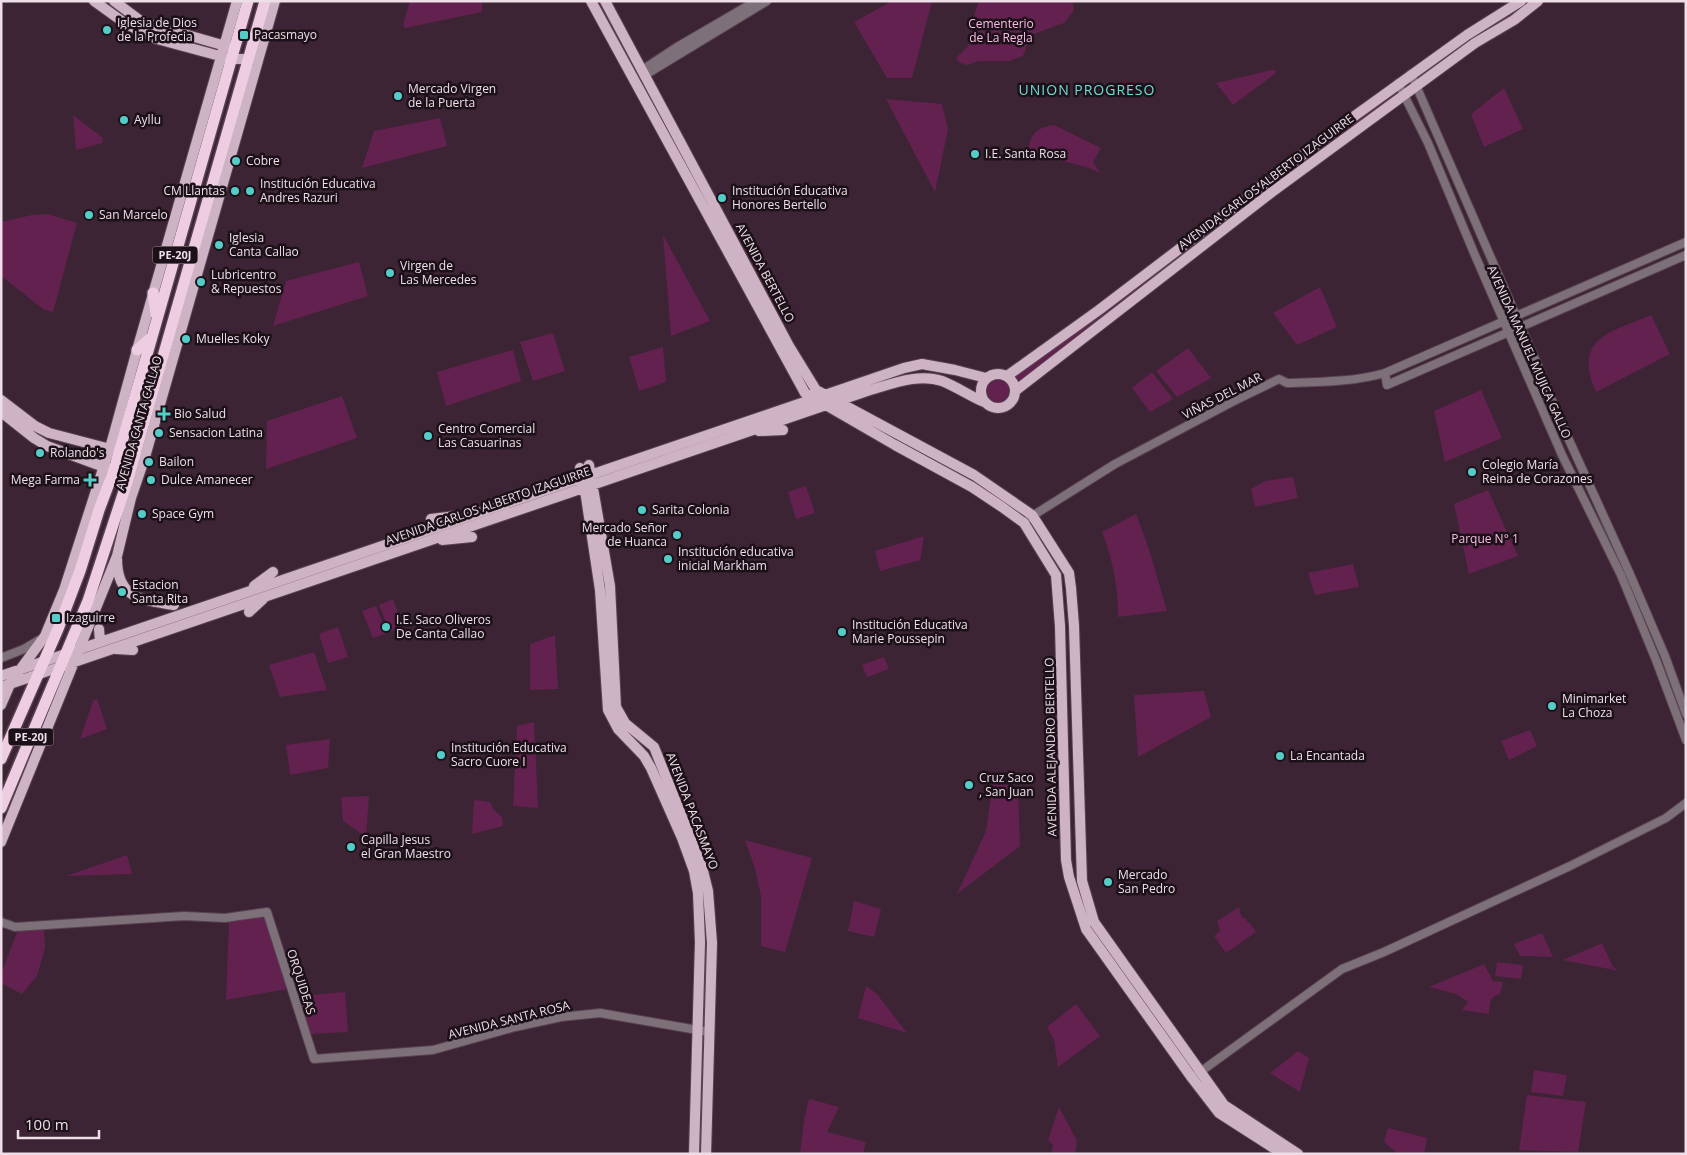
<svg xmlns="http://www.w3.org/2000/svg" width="1687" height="1155" viewBox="0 0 1687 1155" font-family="'Open Sans',sans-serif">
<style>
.green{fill:#62214f}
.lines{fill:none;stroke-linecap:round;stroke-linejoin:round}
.minor-casing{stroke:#584251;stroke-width:10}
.major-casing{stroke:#584251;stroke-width:12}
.highway-casing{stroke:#584251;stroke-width:14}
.minor{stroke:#7e7078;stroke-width:8}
.major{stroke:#ceb3c4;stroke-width:10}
.highway{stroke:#eecde2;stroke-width:11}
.poi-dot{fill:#54cdc8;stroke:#1c1118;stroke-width:2}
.labels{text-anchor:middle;stroke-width:5;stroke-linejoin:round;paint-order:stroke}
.shield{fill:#1c1118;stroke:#afa0aa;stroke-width:1}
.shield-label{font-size:11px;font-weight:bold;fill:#eedee8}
.poi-label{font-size:12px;fill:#eedee8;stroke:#1c1118;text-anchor:start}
.park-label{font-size:12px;fill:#fbbbe4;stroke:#1c1118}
.street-label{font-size:12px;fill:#eedee8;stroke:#1c1118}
.neighbourhood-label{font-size:14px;letter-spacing:1px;fill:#70dcd6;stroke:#1c1118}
</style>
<rect width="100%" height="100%" fill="#3c2434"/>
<!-- green -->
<path class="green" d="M 410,1 L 482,1 L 482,12 L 405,28 L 403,25 Z
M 892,1 L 932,1 L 912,78 L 887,78 L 854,22 Z
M 979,1 L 1072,1 L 1074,10 L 1064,23 L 1031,35 L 1023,56 L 1009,61 L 979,61 L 967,65 L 960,63 L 956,58 L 968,46 L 975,13 Z
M 1526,1 L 1534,1 L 1018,384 L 1012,377 L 1448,53 Z
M 1272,70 L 1275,70 L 1276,73 L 1233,105 L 1216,83 Z
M 1504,88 L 1523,129 L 1484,147 L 1471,114 Z
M 886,99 L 942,104 L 948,129 L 935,192 Z
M 73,115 L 103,138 L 102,143 L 76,150 Z
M 440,118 L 447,146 L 362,168 L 374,131 Z
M 1054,125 L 1101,148 L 1093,162 L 1100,173 L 1089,168 L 1028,151 C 1031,133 1036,128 1054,125 Z
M 48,214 L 77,223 L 53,312 L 43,309 L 1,276 L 1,222 L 32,215 Z
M 663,235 L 710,321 L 671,336 Z
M 359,262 L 368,296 L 273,326 L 286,281 Z
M 1320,287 L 1337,327 L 1297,345 L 1273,313 Z
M 1651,315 L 1670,354 L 1596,392 C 1572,338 1611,332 1651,315 Z
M 553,333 L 565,371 L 533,381 L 520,342 Z
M 663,347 L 666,382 L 639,391 L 629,357 Z
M 1188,348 L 1211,378 L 1177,397 L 1156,371 Z
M 513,350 L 521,381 L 446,406 L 437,372 Z
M 1152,372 L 1173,399 L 1150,412 L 1132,388 Z
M987 391a11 11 0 1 1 22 0a11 11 0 1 1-22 0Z
M 1481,390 L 1502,438 L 1445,462 L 1434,411 Z
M 342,396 L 357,438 L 266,469 L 267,421 Z
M 1293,477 L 1298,498 L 1255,507 L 1251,489 L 1265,481 Z
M 806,486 L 815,513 L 796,519 L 788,492 Z
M 1488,490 L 1518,556 L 1469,574 L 1454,504 Z
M 1136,514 L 1149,549 L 1167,611 L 1118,617 C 1118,587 1113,560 1102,532 Z
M 924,536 L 920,560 L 880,571 L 875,551 Z
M 1353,564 L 1359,587 L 1315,595 L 1308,573 Z
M 393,599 L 403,627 L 390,632 L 379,605 Z
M 376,606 L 387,633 L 373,638 L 362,611 Z
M 338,627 L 348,657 L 328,663 L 319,634 Z
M 555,635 L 558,689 L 530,690 L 530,644 Z
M 314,652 L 327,690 L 280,697 L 269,665 Z
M 884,657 L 889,669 L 867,677 L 862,665 Z
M 1204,691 L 1211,717 L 1138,757 L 1134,695 Z
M 97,699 L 107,729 L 80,739 L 93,701 Z
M 534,722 L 538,808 L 513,806 L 517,726 Z
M 1530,730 L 1537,746 L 1509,760 L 1501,741 Z
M 330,739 L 328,768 L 290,775 L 286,745 Z
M 993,782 L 1018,788 L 1020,846 L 957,894 L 986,831 Z
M 369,796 L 366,837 L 343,821 L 341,797 Z
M 474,800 L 490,802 L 493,809 L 502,817 L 503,826 L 472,834 Z
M 745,840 L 812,858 L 785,952 L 761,946 L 761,896 L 755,869 Z
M 127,855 L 132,874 L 66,876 Z
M 854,901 L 881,909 L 874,937 L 848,931 Z
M 1239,907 L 1240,913 L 1243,918 L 1245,918 L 1248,923 L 1250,923 L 1256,932 L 1226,953 L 1214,936 L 1220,931 L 1217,921 Z
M 266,916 L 287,989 L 226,1000 L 229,920 Z
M 44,928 L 45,948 L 37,976 L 22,994 L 1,983 L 1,974 L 18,930 Z
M 1542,933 L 1553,957 L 1520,956 L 1514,944 Z
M 1602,943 L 1613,967 L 1619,971 L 1563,960 Z
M 1497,962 L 1523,965 L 1521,979 L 1495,976 Z
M 1484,964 L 1493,981 L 1503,982 L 1500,994 C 1489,996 1490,1004 1489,1014 L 1462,1010 L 1468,1002 L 1456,994 L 1429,987 Z
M 866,986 L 877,994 L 907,1033 L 858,1018 Z
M 345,992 L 348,1032 L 310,1034 L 298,996 Z
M 1076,1004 L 1100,1036 L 1058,1067 L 1054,1040 L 1047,1027 Z
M 1298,1051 L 1309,1058 L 1300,1092 L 1270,1073 Z
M 1534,1070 L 1567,1075 L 1563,1096 L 1531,1092 Z
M 1527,1095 L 1586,1102 L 1578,1152 L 1519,1150 Z
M 809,1099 L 839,1107 L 827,1132 L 866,1142 L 863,1154 L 800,1154 L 804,1120 Z
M 1059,1107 L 1077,1141 L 1075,1154 L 1051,1154 L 1053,1145 L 1048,1140 Z
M 1388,1128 L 1427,1138 L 1424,1154 L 1398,1154 L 1384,1142 Z"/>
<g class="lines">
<!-- minor casing -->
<g class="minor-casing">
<path id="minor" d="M 642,70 L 677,47 L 756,1
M 1411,74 L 1538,366 L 1559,418 L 1629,572 L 1665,656 L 1686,714
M 645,75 L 767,1
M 1398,83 L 1428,143 L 1474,253 L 1562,455 L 1621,575 L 1656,660 L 1686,740
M 1385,373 L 1387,385 L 1686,255
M 1029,518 L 1115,464 L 1232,402 L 1279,379 L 1287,383 C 1319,382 1353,382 1385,373 L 1686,242
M 1,658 L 24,649 L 39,640
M 1,922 L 15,927 L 184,916 L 225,918 L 267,912 L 314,1059 L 433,1050 L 515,1027 L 561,1017 L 600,1013 L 709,1032
M 1196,1075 L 1342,969 L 1384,952 L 1570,866 L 1666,818 L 1686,803"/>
</g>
<!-- major casing -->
<g class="major-casing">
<path id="major" d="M 94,1 L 126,24 L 157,39 L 231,59 L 249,59 L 255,60
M 114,1 L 142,22 L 229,47
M 591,1 L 805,393 L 895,445 L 972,487 L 1002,507 L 1024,523 L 1056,575 L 1060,626 L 1066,860 L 1069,877 L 1086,929 L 1192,1078 L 1219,1113 L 1283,1154
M 605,1 L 789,346 L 816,390 L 974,475 L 1032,515 L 1069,573 L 1071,588 L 1074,626 L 1082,881 L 1094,922 L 1224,1105 L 1298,1154
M981 391a17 17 0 1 1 34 0a17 17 0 1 1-34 0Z
M 1007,376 L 1099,310 L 1342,125 L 1467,35 L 1521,1
M 1015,391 L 1272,192 L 1475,43 L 1514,20 L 1538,1
M 1,400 L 35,426 L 49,433 L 141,457
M 1,412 L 34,438 L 47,446 L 104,467 L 130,475 L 136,474
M 759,431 L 783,430
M 589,465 L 610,586 L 616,707 L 625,723 L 654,747 L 702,867 L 708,891 L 712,943 L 706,1154
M 580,468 L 586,497 L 600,590 L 608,710 L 618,729 L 644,756 L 651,768 L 682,838 L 694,871 L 698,893 L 700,942 L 694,1154
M 431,519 L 456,516
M 442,540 L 472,537
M 117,559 C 117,600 144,600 174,605
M 254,586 L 273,572
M 249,612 L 263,599
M 99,629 L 100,641
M 116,649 L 133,650
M 1,676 L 904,368 L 922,364 L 955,370 L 986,378
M 1,687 L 870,390 C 892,384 919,373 942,381 C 957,387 970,396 984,402
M 1,705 L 11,682 L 45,636 L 64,590 L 112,441 L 137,350 L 237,1
M 1,842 L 117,556 L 131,498 L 145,457 L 275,1"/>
</g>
<!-- highway casing -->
<g class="highway-casing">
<path id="highway" d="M 153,293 L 156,314
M 137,350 L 152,337
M 1,759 L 58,629 L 80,571 L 99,510 L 114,470 L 248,1
M 1,808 L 88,601 L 127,482 L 265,1"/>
</g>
<!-- minor -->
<use href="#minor" class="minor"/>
<!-- major -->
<use href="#major" class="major"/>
<!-- highway -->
<use href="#highway" class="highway"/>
</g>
<!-- markers -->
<g class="poi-dot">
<circle cx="107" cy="30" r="5"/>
<rect x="239" y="30" width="10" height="10" rx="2.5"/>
<circle cx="398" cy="96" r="5"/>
<circle cx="124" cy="120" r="5"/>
<circle cx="975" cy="154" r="5"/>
<circle cx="236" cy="161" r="5"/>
<circle cx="235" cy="191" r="5"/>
<circle cx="250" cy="191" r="5"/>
<circle cx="722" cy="198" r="5"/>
<circle cx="89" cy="215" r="5"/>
<circle cx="219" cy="245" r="5"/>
<circle cx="390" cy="273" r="5"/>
<circle cx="201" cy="282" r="5"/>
<circle cx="186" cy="339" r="5"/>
<path d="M161.5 406.5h5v5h5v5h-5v5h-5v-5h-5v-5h5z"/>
<circle cx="159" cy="433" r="5"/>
<circle cx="428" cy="436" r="5"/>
<circle cx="40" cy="453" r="5"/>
<circle cx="149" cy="462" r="5"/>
<circle cx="1472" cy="472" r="5"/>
<path d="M87.5 472.5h5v5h5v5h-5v5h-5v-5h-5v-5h5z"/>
<circle cx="151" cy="480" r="5"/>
<circle cx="642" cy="510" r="5"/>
<circle cx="142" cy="514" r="5"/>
<circle cx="677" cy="535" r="5"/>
<circle cx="668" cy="559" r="5"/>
<circle cx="122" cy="592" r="5"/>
<rect x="51" y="613" width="10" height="10" rx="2.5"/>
<circle cx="386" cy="627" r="5"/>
<circle cx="842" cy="632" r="5"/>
<circle cx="1552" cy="706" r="5"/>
<circle cx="441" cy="755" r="5"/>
<circle cx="1280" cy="756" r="5"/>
<circle cx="969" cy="785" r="5"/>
<circle cx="351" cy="847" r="5"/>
<circle cx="1108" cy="882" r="5"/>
</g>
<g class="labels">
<!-- shield labels -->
<g class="shield">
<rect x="152.5" y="246.5" width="45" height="17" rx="4"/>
<rect x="8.5" y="728.5" width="45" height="17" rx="4"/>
</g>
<g class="shield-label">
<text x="175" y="259">PE-20J</text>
<text x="31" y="741">PE-20J</text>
</g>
<!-- poi labels -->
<g class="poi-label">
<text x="117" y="27">Iglesia de Dios<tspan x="117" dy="14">de la Profecia</tspan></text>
<text x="254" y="39">Pacasmayo</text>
<text x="408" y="93">Mercado Virgen<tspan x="408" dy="14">de la Puerta</tspan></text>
<text x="134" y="124">Ayllu</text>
<text x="985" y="158">I.E. Santa Rosa</text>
<text x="246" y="165">Cobre</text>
<text x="260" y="188">Institución Educativa<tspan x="260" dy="14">Andres Razuri</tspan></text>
<text x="225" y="195" text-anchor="end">CM Llantas</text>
<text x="732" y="195">Institución Educativa<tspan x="732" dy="14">Honores Bertello</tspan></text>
<text x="99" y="219">San Marcelo</text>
<text x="229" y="242">Iglesia<tspan x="229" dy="14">Canta Callao</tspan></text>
<text x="400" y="270">Virgen de<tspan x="400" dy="14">Las Mercedes</tspan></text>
<text x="211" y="279">Lubricentro<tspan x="211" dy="14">&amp; Repuestos</tspan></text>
<text x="196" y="343">Muelles Koky</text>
<text x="174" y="418">Bio Salud</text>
<text x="438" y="433">Centro Comercial<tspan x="438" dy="14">Las Casuarinas</tspan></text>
<text x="169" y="437">Sensacion Latina</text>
<text x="50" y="457">Rolando's</text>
<text x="159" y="466">Bailon</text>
<text x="1482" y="469">Colegio María<tspan x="1482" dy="14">Reina de Corazones</tspan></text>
<text x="80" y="484" text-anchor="end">Mega Farma</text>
<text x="161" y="484">Dulce Amanecer</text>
<text x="652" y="514">Sarita Colonia</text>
<text x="152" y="518">Space Gym</text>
<text x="667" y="532" text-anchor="end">Mercado Señor<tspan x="667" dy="14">de Huanca</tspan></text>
<text x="678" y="556">Institución educativa<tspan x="678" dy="14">inicial Markham</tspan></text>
<text x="132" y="589">Estacion<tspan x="132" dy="14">Santa Rita</tspan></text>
<text x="66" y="622">Izaguirre</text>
<text x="396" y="624">I.E. Saco Oliveros<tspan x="396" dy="14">De Canta Callao</tspan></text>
<text x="852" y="629">Institución Educativa<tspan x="852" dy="14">Marie Poussepin</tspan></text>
<text x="1562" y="703">Minimarket<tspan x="1562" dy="14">La Choza</tspan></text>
<text x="451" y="752">Institución Educativa<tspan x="451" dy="14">Sacro Cuore I</tspan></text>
<text x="1290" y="760">La Encantada</text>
<text x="979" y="782">Cruz Saco<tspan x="979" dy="14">, San Juan</tspan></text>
<text x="361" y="844">Capilla Jesus<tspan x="361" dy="14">el Gran Maestro</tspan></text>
<text x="1118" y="879">Mercado<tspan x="1118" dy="14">San Pedro</tspan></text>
</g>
<!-- park labels -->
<g class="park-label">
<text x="1001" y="28">Cementerio<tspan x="1001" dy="14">de La Regla</tspan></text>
<text x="1485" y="543">Parque N° 1</text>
</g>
<!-- street labels -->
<g class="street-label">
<text transform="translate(1266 182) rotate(-37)" y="4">AVENIDA CARLOS ALBERTO IZAGUIRRE</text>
<text transform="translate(765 273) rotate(62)" y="4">AVENIDA BERTELLO</text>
<text transform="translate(1529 352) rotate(66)" y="4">AVENIDA MANUEL MUJICA GALLO</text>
<text transform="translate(1222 396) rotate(-27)" y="4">VIÑAS DEL MAR</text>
<text transform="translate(139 423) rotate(-74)" y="4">AVENIDA CANTA CALLAO</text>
<text transform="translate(488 506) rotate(-19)" y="4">AVENIDA CARLOS ALBERTO IZAGUIRRE</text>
<text transform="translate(1051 747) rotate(-91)" y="4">AVENIDA ALEJANDRO BERTELLO</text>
<text transform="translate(692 811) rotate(69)" y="4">AVENIDA PACASMAYO</text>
<text transform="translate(301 982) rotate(72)" y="4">ORQUIDEAS</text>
<text transform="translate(509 1020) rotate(-14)" y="4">AVENIDA SANTA ROSA</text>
</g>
<!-- neighbourhood labels -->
<g class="neighbourhood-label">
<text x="1087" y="95">UNION PROGRESO</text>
</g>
</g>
<!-- border -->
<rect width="1687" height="1155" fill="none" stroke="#eedee8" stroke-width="5"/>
<!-- scale -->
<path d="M18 1130v8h81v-8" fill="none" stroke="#eedee8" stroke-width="2.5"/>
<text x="25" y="1130" font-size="15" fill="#eedee8" stroke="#1c1118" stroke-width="4" paint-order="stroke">100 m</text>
</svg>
